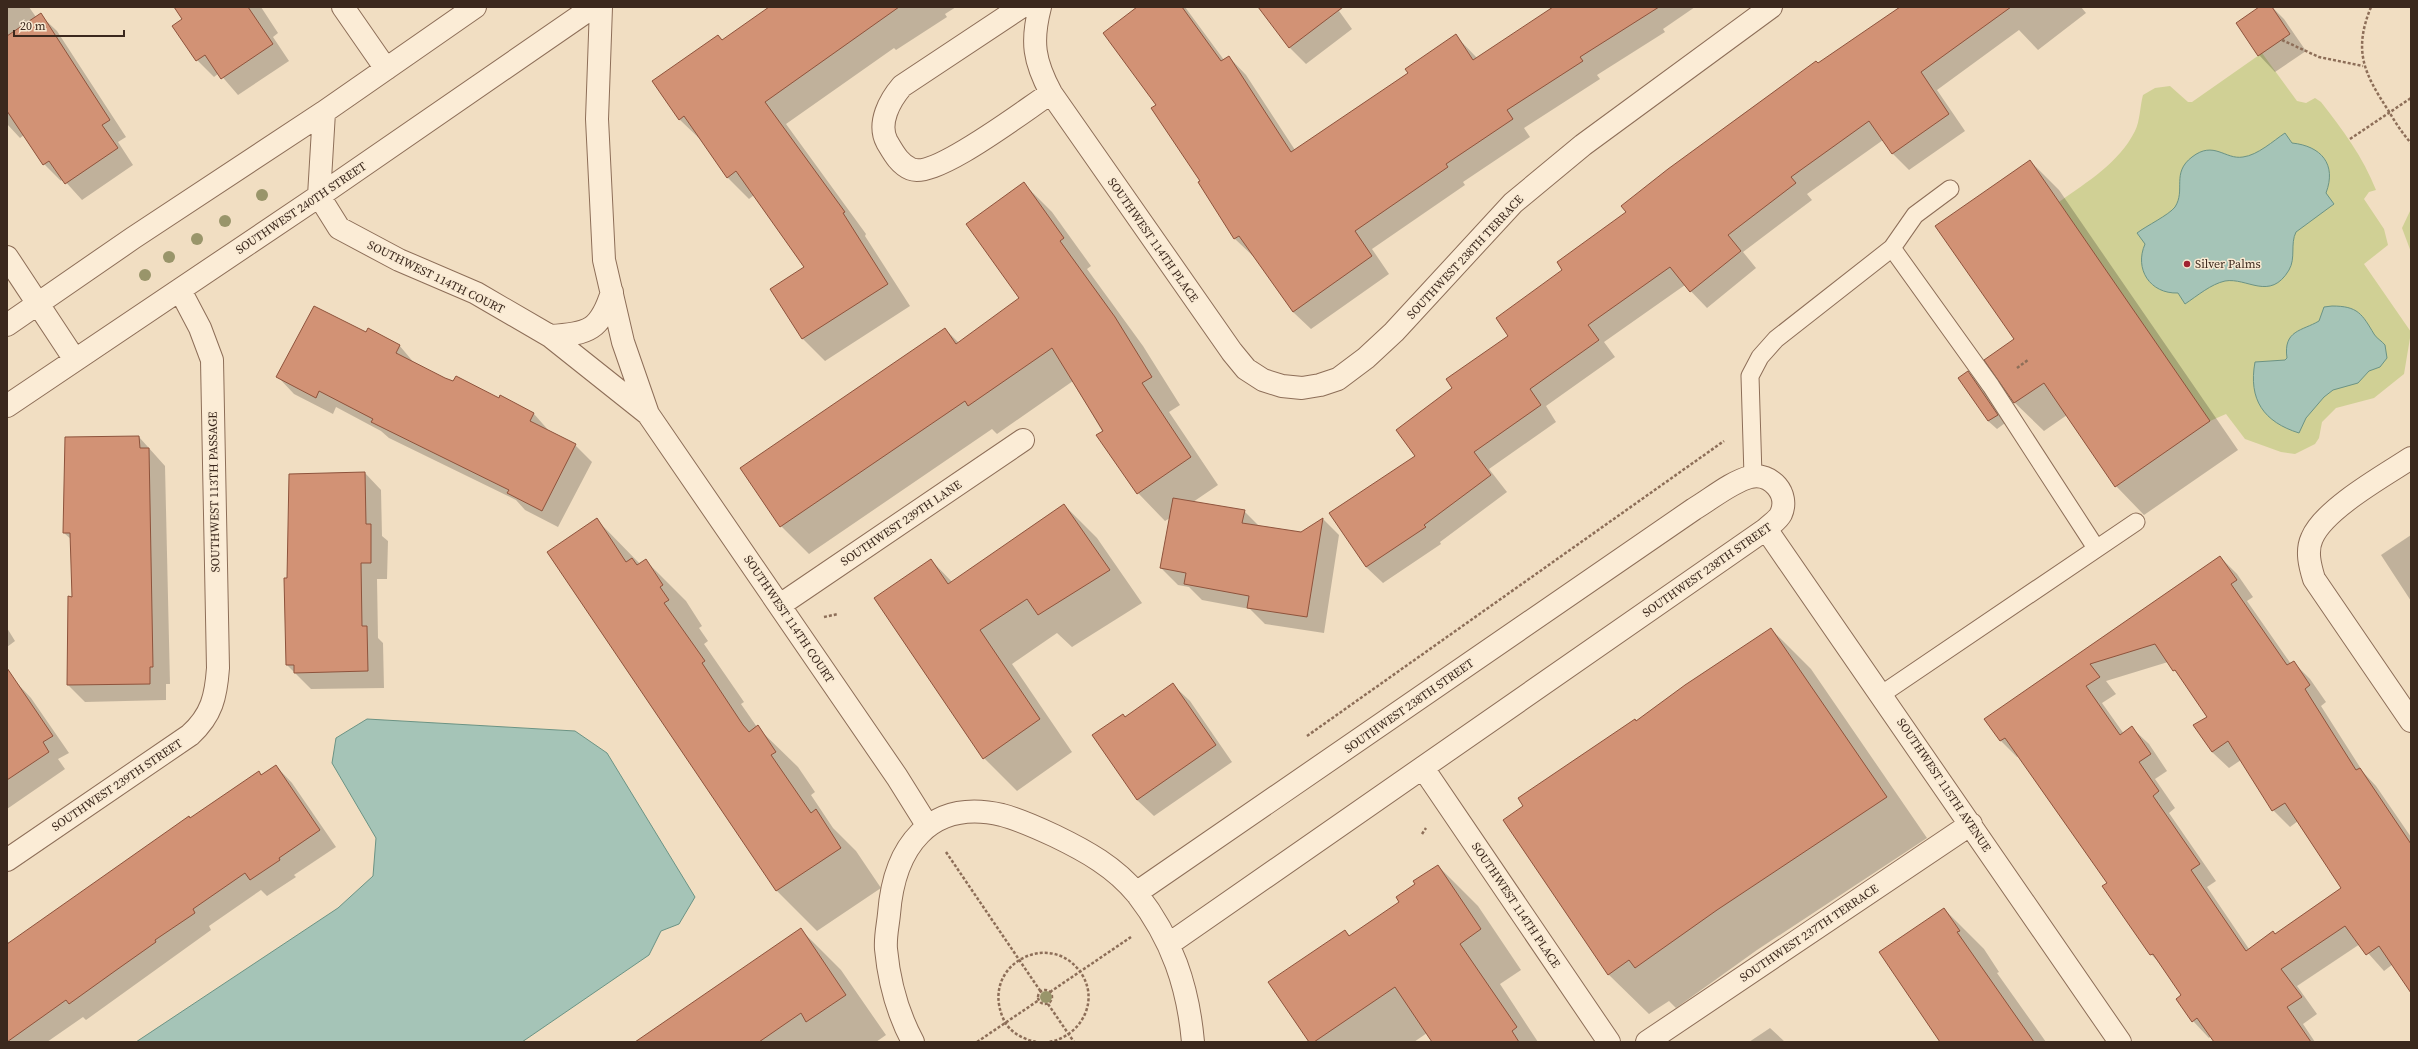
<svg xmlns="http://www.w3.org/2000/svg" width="2418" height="1049" viewBox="0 0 2418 1049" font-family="'Source Serif 4',serif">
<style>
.green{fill:#d0d095}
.water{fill:#a5c4b7;stroke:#6b9384}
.shadow{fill:#0003;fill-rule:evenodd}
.building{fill:#d29275;stroke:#8e533c;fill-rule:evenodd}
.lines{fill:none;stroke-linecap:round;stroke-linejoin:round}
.lane-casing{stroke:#8d6e58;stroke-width:19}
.street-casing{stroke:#8d6e58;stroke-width:24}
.path{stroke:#8d6e58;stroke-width:2.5;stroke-dasharray:3 2;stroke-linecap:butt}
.lane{stroke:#fbecd6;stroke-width:17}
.street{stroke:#fbecd6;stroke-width:22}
.tree{fill:#99956a}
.poi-dot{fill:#a02331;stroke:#f8e9d2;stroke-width:1.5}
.labels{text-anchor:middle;stroke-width:3;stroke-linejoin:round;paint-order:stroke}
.street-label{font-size:12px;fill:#3b281d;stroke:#f8e9d2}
.poi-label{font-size:12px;fill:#3b281d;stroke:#f8e9d2;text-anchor:start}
</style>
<rect width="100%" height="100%" fill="#f1dec2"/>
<!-- green -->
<path class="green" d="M 2262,53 L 2297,101 L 2306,103 L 2315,98 L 2321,102 C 2343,130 2363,157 2376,190 L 2369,192 L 2364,199 L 2384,229 L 2388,245 L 2364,264 L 2411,332 L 2404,374 L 2374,398 L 2336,408 L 2322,422 L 2319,438 L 2315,444 L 2295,454 L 2281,452 L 2245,439 L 2226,414 L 2210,421 L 2059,202 C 2087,182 2119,163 2135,131 C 2140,121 2140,106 2143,95 L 2155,88 L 2170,86 L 2188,102 L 2192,102 Z
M 2411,209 L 2411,252 L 2402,228 Z"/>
<!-- water -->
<path class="water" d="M 2285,133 L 2292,143 C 2321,146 2337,164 2326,193 L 2334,204 L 2296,232 C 2290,244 2296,258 2289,270 C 2270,302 2247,277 2225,281 C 2211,284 2197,296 2185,304 L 2178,293 C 2150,294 2134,269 2145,244 L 2137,233 C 2146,226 2169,215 2175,207 C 2186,190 2171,173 2192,157 C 2214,140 2225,160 2243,157 C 2258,155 2273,141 2285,133 Z
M 2332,306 C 2358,306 2362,314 2374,334 C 2376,338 2382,341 2385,345 L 2387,358 L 2380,367 L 2369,371 L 2358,383 L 2333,390 L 2324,397 L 2306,418 L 2299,433 C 2264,422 2248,400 2255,362 L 2285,360 L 2287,358 C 2283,330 2302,331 2319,321 L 2324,307 Z
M 367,719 L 575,731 L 607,753 L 695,897 L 679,924 L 661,931 L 649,955 L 522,1042 L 136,1042 L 338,908 L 373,876 L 376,838 L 332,763 L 336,738 Z"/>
<!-- shadow -->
<path class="shadow" d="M 7,7 L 29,7 L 36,17 L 40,15 L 57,31 L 126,137 L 118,142 L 133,165 L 82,200 L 63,179 L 61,181 L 44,164 L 24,135 L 20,138 L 7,124 Z
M 175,7 L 261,7 L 278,33 L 273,37 L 289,61 L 238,95 L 219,73 L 214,77 L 197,60 L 183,19 Z
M 771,7 L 956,7 L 945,14 L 947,17 L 896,50 L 894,48 L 786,124 L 866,234 L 865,236 L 910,306 L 825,361 L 803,339 L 771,290 L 806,267 L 754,195 L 749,199 L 727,177 L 702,141 L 679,119 L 718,36 L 723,41 Z
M 1139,7 L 1185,7 L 1224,60 L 1229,57 L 1246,75 L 1295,150 L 1409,74 L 1456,36 L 1477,58 L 1555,7 L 1695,7 L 1663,29 L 1665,32 L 1597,75 L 1600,79 L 1524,128 L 1530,137 L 1463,182 L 1465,185 L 1372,249 L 1389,274 L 1311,329 L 1293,312 L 1254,255 L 1253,256 L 1235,239 L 1199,182 L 1201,181 L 1157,105 Z
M 1259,7 L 1344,7 L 1339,11 L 1352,29 L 1306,64 L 1289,47 Z
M 1901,7 L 2081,7 L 2086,13 L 2038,50 L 2019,30 L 1937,90 L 1965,131 L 1909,170 L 1892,153 L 1883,140 L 1807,194 L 1812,200 L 1743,252 L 1756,268 L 1707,308 L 1685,285 L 1604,342 L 1615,357 L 1546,406 L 1556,422 L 1489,469 L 1507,492 L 1440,542 L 1441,544 L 1383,583 L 1366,567 L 1416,456 L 1453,389 L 1510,336 L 1564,270 L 1627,213 L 1623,207 L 1743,114 L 1816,62 L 1819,64 Z
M 2261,7 L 2272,7 L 2284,19 L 2306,51 L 2275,72 L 2259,55 Z
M 2030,161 L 2059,190 L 2238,450 L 2144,515 L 2116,486 L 2067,415 L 2044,431 L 2015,403 L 1986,360 L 2015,340 Z
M 1024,184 L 1052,212 L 1091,266 L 1087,269 L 1143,346 L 1180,405 L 1169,412 L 1218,485 L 1193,502 L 1244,511 L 1260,527 L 1301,534 L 1323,519 L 1339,535 L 1324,633 L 1265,624 L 1250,609 L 1202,600 L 1189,587 L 1178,585 L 1161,568 L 1170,518 L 1165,521 L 1138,493 L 1073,381 L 997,434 L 992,429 L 809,554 L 781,526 L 945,329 L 959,343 L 1020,298 Z
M 367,333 L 399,345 L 415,364 L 444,379 L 499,400 L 501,397 L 534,414 L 550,432 L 575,445 L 592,462 L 558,527 L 525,510 L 516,500 L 389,438 L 381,431 L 336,407 L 333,414 L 294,394 L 278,377 Z
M 1968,372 L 1976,380 L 2005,423 L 1997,429 L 1988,421 Z
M 139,437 L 165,466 L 170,684 L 166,684 L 166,700 L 85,702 L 68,685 L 67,636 L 69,636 L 73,598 L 72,540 L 64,533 L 66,438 Z
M 365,473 L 381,490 L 382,536 L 388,541 L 387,579 L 377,579 L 378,638 L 383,643 L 384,688 L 311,689 L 287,665 L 288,579 Z
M 1064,505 L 1097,538 L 1142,603 L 1072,647 L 1057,633 L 1012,664 L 1072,752 L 1017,791 L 984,758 L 931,560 L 952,582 Z
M 597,520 L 640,564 L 646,561 L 686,601 L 702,626 L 699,628 L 708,641 L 704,644 L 744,702 L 741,704 L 757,727 L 798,767 L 815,792 L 811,795 L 833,828 L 856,851 L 881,888 L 817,931 L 777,891 L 548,552 Z
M 2411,535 L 2411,601 L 2381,555 Z
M 2220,557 L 2237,574 L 2253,597 L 2247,601 L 2291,664 L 2293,662 L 2310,679 L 2326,702 L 2321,706 L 2363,772 L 2376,786 L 2411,837 L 2411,991 L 2393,964 L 2384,971 L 2360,944 L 2297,986 L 2317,1014 L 2303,1024 L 2315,1042 L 2215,1042 L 2211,1036 L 2209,1038 L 2193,1021 L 2183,996 L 2163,967 L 2151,954 L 2108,883 L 2019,756 L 2017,757 L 2000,740 L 1985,719 ZM 2168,662 L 2184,681 L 2208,717 L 2212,752 L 2229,768 L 2241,760 L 2273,810 L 2290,827 L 2298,821 L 2342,888 L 2275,935 L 2249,949 L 2207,887 L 2216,881 L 2169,813 L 2175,808 L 2155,779 L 2167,771 L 2149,744 L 2132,728 L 2124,734 L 2102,703 L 2116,694 L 2106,681 Z
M 7,628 L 15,641 L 7,647 Z
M 1771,629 L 1811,669 L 1927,838 L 1757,950 L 1676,1008 L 1669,1001 L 1649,1014 L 1608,974 L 1637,722 Z
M 15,681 L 31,698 L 69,753 L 58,759 L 65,769 L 7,809 L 7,686 Z
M 1173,685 L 1190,701 L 1232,762 L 1154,816 L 1137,800 L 1125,718 Z
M 276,766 L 292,783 L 336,847 L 294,875 L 296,877 L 267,896 L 261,890 L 209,926 L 211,930 L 86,1020 L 83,1017 L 47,1042 L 7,1042 L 7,947 L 259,772 L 262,775 Z
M 1438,866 L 1478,906 L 1521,970 L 1500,984 L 1538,1042 L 1434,1042 L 1427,1033 L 1414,1042 L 1310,1042 L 1345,931 L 1350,936 L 1401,902 L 1416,884 Z
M 1944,909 L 1984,949 L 1999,972 L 1997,973 L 2046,1042 L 1941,1042 Z
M 801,930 L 841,970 L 886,1035 L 876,1042 L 637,1042 Z
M 1770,1028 L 1785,1042 L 1749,1042 Z"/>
<!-- building -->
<path class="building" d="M 174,7 L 248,7 L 273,44 L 221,79 L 205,55 L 196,61 L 172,26 L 182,19 Z
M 769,7 L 899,7 L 765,102 L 845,212 L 843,213 L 888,284 L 802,339 L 770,289 L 804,267 L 736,171 L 727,178 L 684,116 L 679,120 L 652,81 L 718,35 L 722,40 Z
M 1137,7 L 1182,7 L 1221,61 L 1229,56 L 1291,152 L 1408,73 L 1405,69 L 1456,34 L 1473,60 L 1553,7 L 1659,7 L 1580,57 L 1583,61 L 1507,110 L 1513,119 L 1446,164 L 1448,167 L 1355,231 L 1372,256 L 1293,312 L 1239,236 L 1234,239 L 1198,182 L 1200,181 L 1151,108 L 1156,105 L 1103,33 Z
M 1258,7 L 1343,7 L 1289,48 Z
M 1900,7 L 2011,7 L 1921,72 L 1949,114 L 1892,154 L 1869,121 L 1791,177 L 1796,183 L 1728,235 L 1741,251 L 1690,292 L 1670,267 L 1588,325 L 1599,340 L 1530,389 L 1541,405 L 1474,452 L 1491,475 L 1424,525 L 1426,527 L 1366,567 L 1329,513 L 1415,456 L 1396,430 L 1452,388 L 1446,379 L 1508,336 L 1496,318 L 1562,270 L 1557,262 L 1626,212 L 1621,206 L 1668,169 L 1816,61 L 1818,63 Z
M 2259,7 L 2272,7 L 2290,34 L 2258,56 L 2236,23 Z
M 41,13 L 110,120 L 102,125 L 118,148 L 65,184 L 49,161 L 43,165 L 7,111 L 7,36 Z
M 2030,160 L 2210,421 L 2115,487 L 2044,383 L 2014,403 L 1984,360 L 2014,339 L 1935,226 Z
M 1024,182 L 1064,238 L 1060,241 L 1115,317 L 1152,377 L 1142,383 L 1191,457 L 1137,494 L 1096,435 L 1103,431 L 1052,348 L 968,406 L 965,401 L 780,527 L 740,468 L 945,328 L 956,344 L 1019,298 L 966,224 Z
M 314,306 L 366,332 L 368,328 L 400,345 L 396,353 L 445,378 L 453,381 L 456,376 L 499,398 L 500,395 L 534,413 L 530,421 L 576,444 L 542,511 L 507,493 L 509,490 L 371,422 L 373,419 L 319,391 L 316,398 L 276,377 Z
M 1968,371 L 1998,415 L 1988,421 L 1958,378 Z
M 139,436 L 140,448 L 149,448 L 153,667 L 150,667 L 150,684 L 67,685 L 68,596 L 72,597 L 70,533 L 63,533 L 65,437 Z
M 365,472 L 366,524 L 371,524 L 371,563 L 361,563 L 362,626 L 367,626 L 368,671 L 294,673 L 294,665 L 286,665 L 284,578 L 287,578 L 289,474 Z
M 1173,498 L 1245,510 L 1242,523 L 1301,532 L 1323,518 L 1307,617 L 1247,608 L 1249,596 L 1184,584 L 1186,573 L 1160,568 Z
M 1064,504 L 1110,570 L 1038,615 L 1027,599 L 980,630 L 1040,719 L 983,759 L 874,598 L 931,559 L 948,584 Z
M 597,518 L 626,562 L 632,558 L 637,565 L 646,559 L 663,585 L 660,587 L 669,600 L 664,603 L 705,661 L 702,663 L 743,725 L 749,732 L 758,725 L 776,752 L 771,755 L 811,813 L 816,809 L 841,848 L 776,891 L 547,552 Z
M 2220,556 L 2237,580 L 2231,584 L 2287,665 L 2294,661 L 2310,685 L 2305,689 L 2356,770 L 2360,768 L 2411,844 L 2411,993 L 2379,946 L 2366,955 L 2345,926 L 2281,969 L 2302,997 L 2287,1007 L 2311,1042 L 2214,1042 L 2197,1018 L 2192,1022 L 2176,999 L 2181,995 L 2153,954 L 2150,955 L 2102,886 L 2107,883 L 2005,738 L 2000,741 L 1984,719 ZM 2155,644 L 2173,671 L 2175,670 L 2207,717 L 2193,725 L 2212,752 L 2228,741 L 2272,811 L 2285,803 L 2341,888 L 2275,934 L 2273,931 L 2246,951 L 2191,870 L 2200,864 L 2153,796 L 2159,791 L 2139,762 L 2151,754 L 2132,726 L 2120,735 L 2086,686 L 2100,677 L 2090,664 Z
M 1771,628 L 1887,797 L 1717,910 L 1635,968 L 1629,960 L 1608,975 L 1503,820 L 1523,806 L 1518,798 L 1635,719 L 1636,721 L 1685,685 Z
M 7,668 L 53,736 L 43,742 L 49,752 L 7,780 Z
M 1173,683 L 1216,745 L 1137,800 L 1092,735 L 1123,714 L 1125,717 Z
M 276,765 L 320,830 L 279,858 L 280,860 L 250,880 L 245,873 L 193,909 L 195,913 L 155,940 L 156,942 L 115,971 L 69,1004 L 66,1000 L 7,1042 L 7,944 L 189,816 L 190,818 L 259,771 L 261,775 Z
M 1438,865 L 1481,929 L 1460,944 L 1517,1027 L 1512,1031 L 1519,1042 L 1432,1042 L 1395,987 L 1314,1042 L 1309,1042 L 1268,982 L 1345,930 L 1349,936 L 1399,902 L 1396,897 L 1415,884 L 1413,881 Z
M 1944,908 L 1960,931 L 1957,932 L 2034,1042 L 1940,1042 L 1879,952 Z
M 801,928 L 846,995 L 806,1022 L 801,1013 L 759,1042 L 635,1042 Z"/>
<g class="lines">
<!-- lane casing -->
<g class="lane-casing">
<path id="lane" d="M 1892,248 L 1991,386 L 2096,548
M 1753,476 L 1750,376 L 1760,357 L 1776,339 L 1892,248 L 1915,215 L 1950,189
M 1882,694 L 2136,522"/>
</g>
<!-- street casing -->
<g class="street-casing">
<path id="street" d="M 343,7 L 386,69
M 601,7 L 597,119 L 604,260 L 623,342 L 648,414 L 897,777 L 927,825
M 1021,7 L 902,86 C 890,100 877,123 887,142 C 893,152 899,164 911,169 C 936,179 1026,109 1051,93
M 1040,7 C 1031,42 1034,61 1051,93 L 1232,352 L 1246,369 L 1263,380 L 1282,386 L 1302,388 L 1320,385 L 1338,379 L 1366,358 L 1394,332 L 1513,203 L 1583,145 L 1771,7
M 324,112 L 319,196 L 339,228 L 399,260 L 476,293 L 550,336 L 648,414
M 7,257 L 75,360
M 7,325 L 133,238 L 324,112 L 475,7
M 550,336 C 589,334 600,330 612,292
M 7,406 L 319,196 L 593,7
M 2411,458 C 2385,475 2324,509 2312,538 C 2306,551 2310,566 2314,579 L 2411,721
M 1766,529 L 2120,1042
M 780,605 L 1023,440
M 1423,768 L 1609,1042
M 7,860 L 190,735 C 212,715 216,696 218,668 L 212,360 L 200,328 L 180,290
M 1136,893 L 1694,509 C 1711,499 1731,482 1750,477 C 1771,472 1790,494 1781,514 C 1778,520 1771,524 1766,529 L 1169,944
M 913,1042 C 898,1014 889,981 886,949 C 885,937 888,925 889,914 C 894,848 929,798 1002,815 C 1021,820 1038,828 1055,836 C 1086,851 1115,867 1137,894 C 1172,939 1188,986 1193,1042
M 1647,1042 L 1971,824"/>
</g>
<!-- path -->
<path class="path" d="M 2371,7 C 2353,51 2364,73 2388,110 C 2395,122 2402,133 2411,143
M 2282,40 L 2319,57 L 2363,66
M 2350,139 L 2411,98
M 2017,368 L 2028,360
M 824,617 L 838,614
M 1307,736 L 1724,441
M 1422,834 L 1426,828
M 946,852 L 1041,992
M1038 997a7 7 0 1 1 14 0a7 7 0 1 1-14 0Z
M 1050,992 L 1131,937
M 1048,1004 L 1074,1042
M 977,1042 L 1039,1000
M 1036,1042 C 1022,1039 1008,1031 1003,1018 C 979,962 1056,926 1084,978 C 1098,1006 1078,1037 1049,1042"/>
<!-- lane -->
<use href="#lane" class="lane"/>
<!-- street -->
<use href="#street" class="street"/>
</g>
<!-- trees -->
<g class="tree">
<circle cx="262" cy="195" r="6"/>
<circle cx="225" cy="221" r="6"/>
<circle cx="197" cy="239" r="6"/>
<circle cx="169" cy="257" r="6"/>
<circle cx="145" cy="275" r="6"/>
<circle cx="1046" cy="997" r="6"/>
</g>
<!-- markers -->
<circle class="poi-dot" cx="2187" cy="264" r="4"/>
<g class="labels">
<!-- street labels -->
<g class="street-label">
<text transform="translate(301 208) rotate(-34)" y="4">SOUTHWEST 240TH STREET</text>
<text transform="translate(1153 240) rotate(55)" y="4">SOUTHWEST 114TH PLACE</text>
<text transform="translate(1465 257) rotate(-47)" y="4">SOUTHWEST 238TH TERRACE</text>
<text transform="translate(436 277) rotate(26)" y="4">SOUTHWEST 114TH COURT</text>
<text transform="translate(214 492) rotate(-91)" y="4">SOUTHWEST 113TH PASSAGE</text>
<text transform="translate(901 523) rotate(-34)" y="4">SOUTHWEST 239TH LANE</text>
<text transform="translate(1707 570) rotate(-35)" y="4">SOUTHWEST 238TH STREET</text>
<text transform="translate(789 619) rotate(56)" y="4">SOUTHWEST 114TH COURT</text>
<text transform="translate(1409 706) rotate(-35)" y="4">SOUTHWEST 238TH STREET</text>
<text transform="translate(117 785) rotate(-34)" y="4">SOUTHWEST 239TH STREET</text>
<text transform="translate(1944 785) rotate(56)" y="4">SOUTHWEST 115TH AVENUE</text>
<text transform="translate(1516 905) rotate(56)" y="4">SOUTHWEST 114TH PLACE</text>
<text transform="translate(1809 933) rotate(-34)" y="4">SOUTHWEST 237TH TERRACE</text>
</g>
<!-- poi labels -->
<g class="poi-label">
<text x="2195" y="268">Silver Palms</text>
</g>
</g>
<!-- border -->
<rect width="2418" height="1049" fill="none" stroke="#3b281d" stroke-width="16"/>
<!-- scale -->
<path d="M14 30v6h110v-6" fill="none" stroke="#3b281d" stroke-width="2"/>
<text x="20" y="30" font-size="12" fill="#3b281d" stroke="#f8e9d2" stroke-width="3" paint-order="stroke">20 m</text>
</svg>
